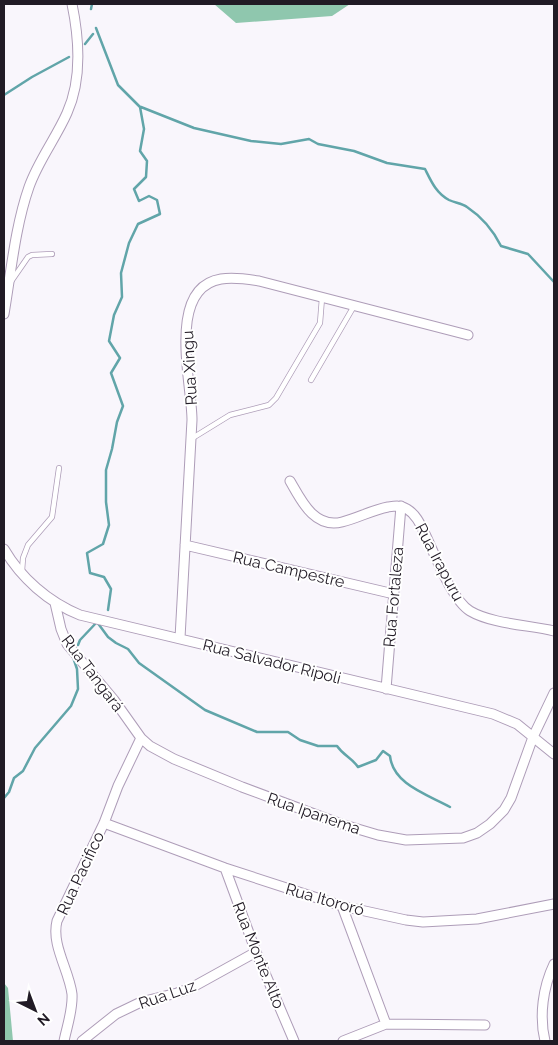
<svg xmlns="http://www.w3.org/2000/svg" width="558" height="1045" viewBox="0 0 558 1045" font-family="Raleway,sans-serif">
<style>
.forest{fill:#8fc7ae}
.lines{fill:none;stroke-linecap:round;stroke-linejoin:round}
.stream{stroke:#61a5a9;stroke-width:2.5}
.lane-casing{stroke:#ae9db8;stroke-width:6}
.street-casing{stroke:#ae9db8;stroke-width:11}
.lane{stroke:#fff;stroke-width:4.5}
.street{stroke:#fff;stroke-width:9}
.labels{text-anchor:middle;stroke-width:4;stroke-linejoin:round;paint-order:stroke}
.street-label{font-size:16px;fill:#211b25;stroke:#fff}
</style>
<rect width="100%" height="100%" fill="#f9f6fc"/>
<!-- forest -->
<path class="forest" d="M 214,4 L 350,4 L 332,16 L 236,23 Z
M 4,983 L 8,988 L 13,1041 L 4,1041 Z"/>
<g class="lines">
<!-- stream -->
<path class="stream" d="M 91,9 L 92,4
M 96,28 L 118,85 L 140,107 L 144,129 L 140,151 L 147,161 L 146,177 L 134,189 L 139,201 L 149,196 L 157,200 L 160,214 L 138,224 L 129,243 L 121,273 L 122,297 L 114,315 L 109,341 L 120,358 L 111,373 L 123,406 L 117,422 L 112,449 L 106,470 L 106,502 L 109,525 L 103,544 L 87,553 L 90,573 L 104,577 L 111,589 L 108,610
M 85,44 L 93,34
M 4,95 L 32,77 L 69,57
M 141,107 L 194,128 L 251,141 L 281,144 L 309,139 L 318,144 L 354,151 L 387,163 L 425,169 C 431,181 436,193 449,200 C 455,203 462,203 467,207 C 482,217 493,230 501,246 L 528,254 L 554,282
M 78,645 L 80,640 L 97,622 L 108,637 L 116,643 L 128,649 L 139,663 L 205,710 L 257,732 L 288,732 L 300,740 L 318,746 L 337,746 C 344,756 351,757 358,767 L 376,760 L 383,751 L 390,756 C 393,785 429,795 450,807
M 4,798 L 9,792 L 14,778 L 23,771 L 35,748 L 71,706 L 78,689 L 77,669 L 73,657"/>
<!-- lane casing -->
<g class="lane-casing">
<path id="lane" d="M 10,283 L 28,257 L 32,255 L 52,254
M 311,380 L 354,306
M 191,439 L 230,415 L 269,405 L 276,398 L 320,323 L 322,298
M 22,571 L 23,558 L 28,545 L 52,517 L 59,468"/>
</g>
<!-- street casing -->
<g class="street-casing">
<path id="street" d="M 4,314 C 11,273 15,227 29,187 C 38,161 56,138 67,113 C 82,80 79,38 72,4
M 290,481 C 301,500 314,529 342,522 C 358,518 372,510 388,507 C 395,506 401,505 407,509 C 417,515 421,526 426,536 C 435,555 452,600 470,611 C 492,624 529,625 554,631
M 185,545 L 394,594
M 4,549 C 21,578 48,602 80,615 L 493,714 L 517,724 L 554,754
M 55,603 L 61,629 L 67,644 L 114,700 L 141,738 L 150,746 L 174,759 L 242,787 L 341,824 L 378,835 L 406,840 L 463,838 L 477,833 L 490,824 L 504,810 L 511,798 L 533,737 L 554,693
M 180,638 L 192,420 C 192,383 166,288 221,279 C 234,277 247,279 259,281 L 468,335
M 386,689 L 401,506
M 104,823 L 225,868 L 342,906 L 406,920 L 423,922 L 477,919 L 554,904
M 225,868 L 256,952 L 294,1041
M 342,906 L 386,1024
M 64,1041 C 67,1026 73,1010 72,994 C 69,970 51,945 57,921 L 104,823 L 118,786 L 141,738
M 82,1041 L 116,1014 L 141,1002 L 177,993 L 191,988 L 256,952
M 343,1041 L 386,1024 L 485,1025
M 545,1041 C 539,1016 543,987 554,964"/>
</g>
<!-- lane -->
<use href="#lane" class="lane"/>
<!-- street -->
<use href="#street" class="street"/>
</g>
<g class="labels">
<!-- street labels -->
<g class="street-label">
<text transform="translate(189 368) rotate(-93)" y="6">Rua Xingu</text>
<text transform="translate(440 562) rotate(62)" y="6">Rua Irapuru</text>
<text transform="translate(289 569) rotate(13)" y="6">Rua Campestre</text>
<text transform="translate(393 597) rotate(-85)" y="6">Rua Fortaleza</text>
<text transform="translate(272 661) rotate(14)" y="6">Rua Salvador Ripoli</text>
<text transform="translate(93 673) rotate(53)" y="6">Rua Tangará</text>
<text transform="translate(314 813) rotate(19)" y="6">Rua Ipanema</text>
<text transform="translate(80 873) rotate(-65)" y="6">Rua Pacifico</text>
<text transform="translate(325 899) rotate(16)" y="6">Rua Itororó</text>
<text transform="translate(259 955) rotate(68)" y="6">Rua Monte Alto</text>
<text transform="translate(167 994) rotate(-19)" y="6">Rua Luz</text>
</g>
</g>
<!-- border -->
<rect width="558" height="1045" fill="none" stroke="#211b25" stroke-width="10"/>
<!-- north arrow -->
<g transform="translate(35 1010) rotate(138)" stroke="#ffffff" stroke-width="4" paint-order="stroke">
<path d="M0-4L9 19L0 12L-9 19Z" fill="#211b25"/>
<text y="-8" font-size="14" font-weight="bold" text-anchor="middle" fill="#211b25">N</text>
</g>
</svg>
